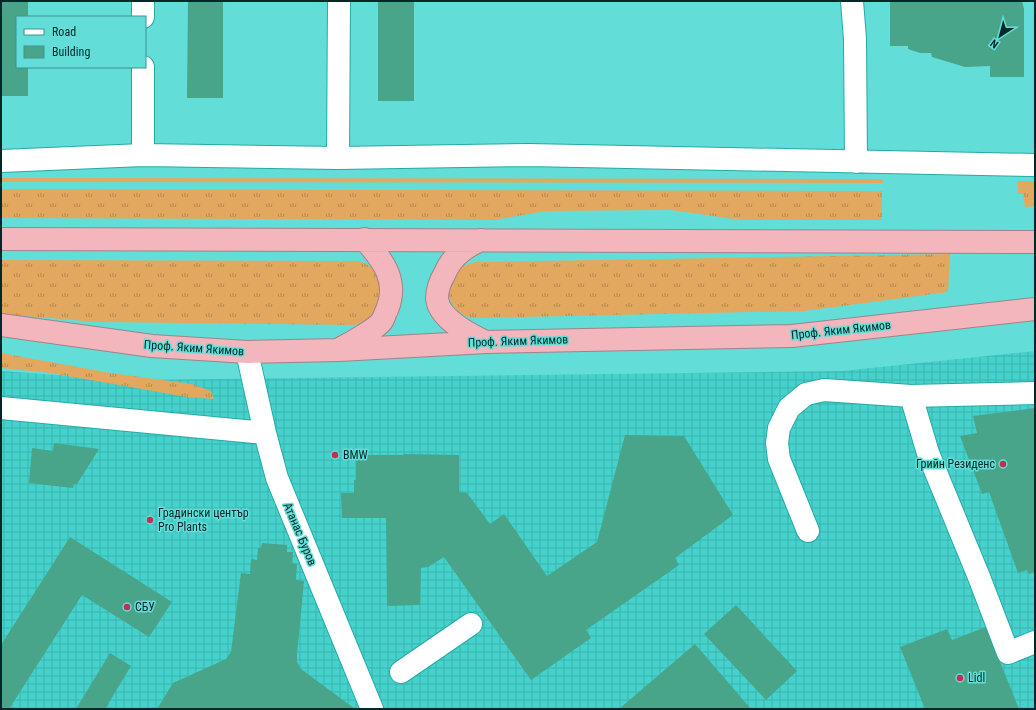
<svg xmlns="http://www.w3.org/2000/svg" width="1036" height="710" viewBox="0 0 1036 710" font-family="'Roboto Condensed',sans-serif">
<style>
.industrial{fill:url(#industrial-grid)}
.grass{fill:url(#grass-tufts)}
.building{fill:#48a58a}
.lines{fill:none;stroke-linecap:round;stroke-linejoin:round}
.minor-casing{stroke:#23aba7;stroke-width:24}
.highway-casing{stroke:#9e8488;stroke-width:24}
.minor{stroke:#fff;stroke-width:22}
.highway{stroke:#f3b6bc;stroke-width:22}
.poi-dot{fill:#c03054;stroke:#63ddd7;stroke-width:1.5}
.labels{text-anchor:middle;stroke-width:3;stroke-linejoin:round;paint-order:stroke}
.street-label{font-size:12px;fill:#002827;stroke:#63ddd7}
.poi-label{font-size:12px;fill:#002827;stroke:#63ddd7;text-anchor:start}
</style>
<defs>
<pattern id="industrial-grid" width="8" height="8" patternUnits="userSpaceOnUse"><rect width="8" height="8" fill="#46d2cc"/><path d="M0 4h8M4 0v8" fill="none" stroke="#3cb4af"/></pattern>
<pattern id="grass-tufts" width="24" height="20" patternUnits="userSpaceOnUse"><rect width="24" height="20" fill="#e2a85f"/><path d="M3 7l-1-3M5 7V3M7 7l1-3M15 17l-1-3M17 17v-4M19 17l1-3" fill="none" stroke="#b5894e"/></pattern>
</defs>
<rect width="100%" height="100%" fill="#63ddd7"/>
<!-- industrial -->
<path class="industrial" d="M 1035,351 L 1035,709 L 1,709 L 1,371 L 129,380 L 842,371 Z"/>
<!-- grass -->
<path class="grass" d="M 1,178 L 882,179 L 883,183 L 1,182 Z
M 1017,181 L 1035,181 L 1035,206 L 1025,207 L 1023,194 L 1018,194 Z
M 1,189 L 882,191 L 882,220 L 741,220 L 671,210 L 547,211 L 494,220 L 1,218 Z
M 950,254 L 948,292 L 804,311 L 471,318 C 438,307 443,268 476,262 Z
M 1,260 L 359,261 C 374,266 376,272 384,284 L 379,312 L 363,324 L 353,325 L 97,322 L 1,314 Z
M 1,353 L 111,373 L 192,384 L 211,391 L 214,399 L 187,397 L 51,373 L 1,368 Z"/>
<!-- building -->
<path class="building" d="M 1,1 L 28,1 L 28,17 L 17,17 L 17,67 L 28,67 L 28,96 L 1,96 Z
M 188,1 L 223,1 L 223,98 L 187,98 Z
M 378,1 L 414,1 L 414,101 L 378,101 Z
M 890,1 L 1022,1 L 1024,9 L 1024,77 L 990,77 L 990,66 L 965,67 L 932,57 L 931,53 L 920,53 L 908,49 L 908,46 L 890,46 Z
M 1035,408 L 1035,572 L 1029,574 L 1027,570 L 1018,573 L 989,492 L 982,494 L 960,436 L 977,433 L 973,416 Z
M 625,435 L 684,436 L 733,515 L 675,558 L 679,565 L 586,630 L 591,638 L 531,680 L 444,557 L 428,567 L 421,568 L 420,605 L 387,606 L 386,518 L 342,518 L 341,493 L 354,493 L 354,480 L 356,480 L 356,455 L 404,455 L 403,454 L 459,455 L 459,492 L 467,493 L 490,524 L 504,514 L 547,576 L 597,542 Z
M 54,443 L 99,449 L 77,484 L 74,484 L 73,488 L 29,483 L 32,448 L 53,451 Z
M 70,537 L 172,602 L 149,637 L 82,595 L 9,709 L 1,709 L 1,645 Z
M 262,543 L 287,545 L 287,552 L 293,552 L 292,563 L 297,564 L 296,580 L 304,581 L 297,654 L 297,662 L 301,669 L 355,709 L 157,709 L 173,683 L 226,659 L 231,652 L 241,573 L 250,574 L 251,559 L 257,560 L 258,548 L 261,548 Z
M 736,605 L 797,671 L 766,700 L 704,634 Z
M 986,627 L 1019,709 L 925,709 L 900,647 L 947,629 L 952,640 Z
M 695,644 L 751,709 L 619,709 Z
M 110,653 L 131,666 L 105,709 L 76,709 Z"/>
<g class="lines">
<!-- minor casing -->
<g class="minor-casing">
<path id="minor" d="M 852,1 L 855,39 L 856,162
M 143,17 L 143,1
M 143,155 L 143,67
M 338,158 L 339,1
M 1,161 L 143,155 L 338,158 L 528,155 L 1035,165
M 247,352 L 265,433 L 277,478 L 372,709
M 911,396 L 928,453 L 979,577 L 1008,653 L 1035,642
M 1,408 L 265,433
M 808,531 L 779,459 L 777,443 L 779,428 L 789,408 L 806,394 L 824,390 L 911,396 L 1035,393
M 401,672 L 471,624"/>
</g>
<!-- highway casing -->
<g class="highway-casing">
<path id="highway" d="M 1,239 L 1035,242
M 481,240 C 475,243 468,246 462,251 C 454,257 448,265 444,275 C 440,281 437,291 437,298 C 438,318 470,335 486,342
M 1,325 L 152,346 L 247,352 L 339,350 L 486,342 L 792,336 L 1035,309
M 341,348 C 351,343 376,329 382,321 C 384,318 385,313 387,310 C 399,281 383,260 364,239"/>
</g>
<!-- minor -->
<use href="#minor" class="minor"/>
<!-- highway -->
<use href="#highway" class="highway"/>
</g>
<!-- markers -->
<g class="poi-dot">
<circle cx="335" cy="455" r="4"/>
<circle cx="1003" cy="464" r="4"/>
<circle cx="150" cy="520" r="4"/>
<circle cx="127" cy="607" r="4"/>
<circle cx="960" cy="678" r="4"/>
</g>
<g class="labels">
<!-- street labels -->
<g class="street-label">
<text transform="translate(841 330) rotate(-6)" y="4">Проф. Яким Якимов</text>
<text transform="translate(518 341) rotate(-2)" y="4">Проф. Яким Якимов</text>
<text transform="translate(194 348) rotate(4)" y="4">Проф. Яким Якимов</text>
<text transform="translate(300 534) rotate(67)" y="4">Атанас Буров</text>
</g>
<!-- poi labels -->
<g class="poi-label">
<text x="343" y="459">BMW</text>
<text x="995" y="468" text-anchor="end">Грийн Резиденс</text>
<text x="158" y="517">Градински център<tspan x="158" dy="14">Pro Plants</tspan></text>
<text x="135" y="611">СБУ</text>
<text x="968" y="682">Lidl</text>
</g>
</g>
<!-- border -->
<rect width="1036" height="710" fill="none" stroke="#002827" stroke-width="4"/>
<!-- legend -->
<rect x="16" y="16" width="130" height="52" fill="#63ddd7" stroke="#3b9591"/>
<rect x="24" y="29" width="20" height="6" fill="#ffffff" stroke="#3b9591"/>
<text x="52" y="36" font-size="12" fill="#002827">Road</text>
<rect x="24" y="46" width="20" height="12" fill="#48a58a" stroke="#3b9591"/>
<text x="52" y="56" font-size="12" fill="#002827">Building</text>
<!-- north arrow -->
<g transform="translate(1000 36) rotate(216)" stroke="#63ddd7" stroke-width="3" paint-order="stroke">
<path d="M0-3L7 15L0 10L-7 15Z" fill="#002827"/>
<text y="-6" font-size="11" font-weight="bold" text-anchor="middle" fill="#002827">N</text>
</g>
</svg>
